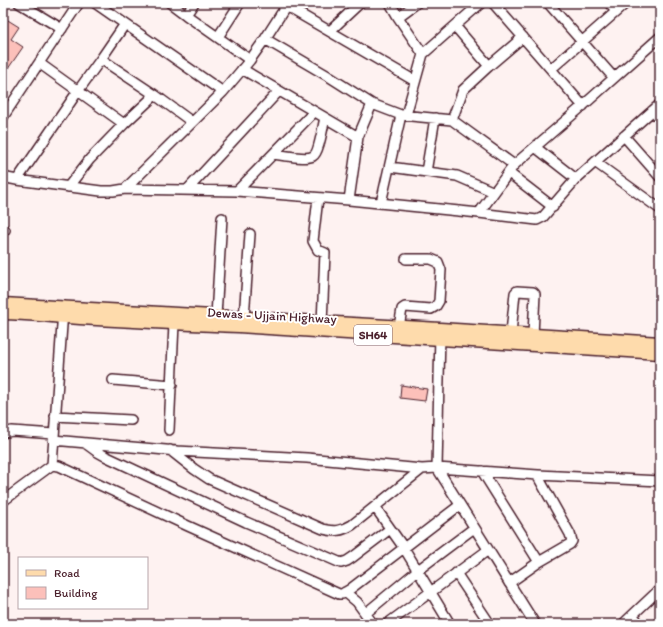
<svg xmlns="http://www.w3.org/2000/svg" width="663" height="627" viewBox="0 0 663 627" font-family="Itim,sans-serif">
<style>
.building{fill:#fcc0ba;stroke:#4a1f2b}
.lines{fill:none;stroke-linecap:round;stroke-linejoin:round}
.minor-casing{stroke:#4a1f2b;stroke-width:12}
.major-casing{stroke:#4a1f2b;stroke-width:15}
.minor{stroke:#fff;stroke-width:9}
.major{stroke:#fedbac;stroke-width:12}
.labels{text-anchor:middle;stroke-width:4;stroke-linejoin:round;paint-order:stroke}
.shield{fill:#fff;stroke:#80626b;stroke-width:1}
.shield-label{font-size:12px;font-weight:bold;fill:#4a1f2b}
.street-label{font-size:13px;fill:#4a1f2b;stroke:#fff}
</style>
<rect width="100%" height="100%" fill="#fef2f1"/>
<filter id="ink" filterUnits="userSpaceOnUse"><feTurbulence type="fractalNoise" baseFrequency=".025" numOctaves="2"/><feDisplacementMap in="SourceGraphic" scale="8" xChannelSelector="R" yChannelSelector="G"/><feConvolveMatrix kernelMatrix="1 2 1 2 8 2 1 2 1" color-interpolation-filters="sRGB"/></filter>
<g filter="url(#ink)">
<!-- building -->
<path class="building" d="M 3,17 L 19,27 L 11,39 L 23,47 L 3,76 L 5,76 L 3,79 Z
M 401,385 L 427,389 L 425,401 L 400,398 Z"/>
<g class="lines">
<!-- minor casing -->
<g class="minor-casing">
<path id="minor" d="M 19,3 L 62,29
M 170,3 L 186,15
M 194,3 L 186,15 L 250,60
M 390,3 L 398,17 L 417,3
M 493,3 L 583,106
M 548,3 L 614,78
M 609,3 L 616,11
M 286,6 L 415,81
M 398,17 L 423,54 L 406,115
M 455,26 L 489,66
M 330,31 L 360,3
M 218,37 L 240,3
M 265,39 L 328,76 L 372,104 L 401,115 L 452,120 L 514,165
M 423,54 L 481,3
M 101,59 L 155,95 L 192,122
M 39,63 L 124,124
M 242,69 L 358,137
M 551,69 L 626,3
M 223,92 L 250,60 L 265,39 L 288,3
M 652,111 L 660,119
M 3,117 L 79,3
M 452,120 L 463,90 L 489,66 L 523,37
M 624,136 L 660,177
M 535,147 L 576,179
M 273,154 C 281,155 308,160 313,156 C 319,153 323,125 325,118
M 595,162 L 660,209
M 390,167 L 457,176 L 494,192
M 426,172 L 435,118
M 509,173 L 553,207
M 3,175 L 7,178 L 17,180 L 101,191 L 113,191 L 125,189 L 223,92 L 95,3
M 17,180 L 78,91 L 101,59 L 125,24
M 68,187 L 90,159 L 124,124 L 155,95
M 125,189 L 237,191 L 349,200 L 479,213 L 514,165 L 578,110 L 660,37
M 187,190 L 279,91
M 237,191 L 314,112
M 318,198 L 313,241 L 318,250 L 325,253 L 322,323
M 349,200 L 358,137 L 372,104
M 381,203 L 401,115
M 479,213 L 537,220 L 543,217 L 576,179 L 660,104
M 3,230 L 5,230
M 216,316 L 222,218
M 244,318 L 250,234
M 399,327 L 402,309 L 405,307 L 431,309 L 436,306 L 439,301 L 441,270 L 438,262 L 431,259 L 406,259
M 511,333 L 515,293 L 517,291 L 533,292 L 535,294 L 533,335
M 440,334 L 437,468 L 535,624
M 113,380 L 172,385
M 55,416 L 131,420
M 169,430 L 174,324
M 3,433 L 12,431 L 54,434
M 53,440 L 177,451 L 307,458 L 422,469
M 85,443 L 96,451 L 105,456 L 246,522 L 341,563 L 347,561 L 353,557 L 390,529
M 170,450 L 194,469 L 209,479 L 323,529 C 334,532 342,531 352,525 L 422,469 L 437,468 L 538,475 L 660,481
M 52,465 L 63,311
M 482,471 L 539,562
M 3,501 L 52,465 L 59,466 L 188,526 L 339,594 L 342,594 L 349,590 L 460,505
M 375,507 L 404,548 L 450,624
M 456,573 L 490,624
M 509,583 L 539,562 L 570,544 L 572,541 L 570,534 L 537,475
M 345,592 L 357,602 L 373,624
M 366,613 L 418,570 L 474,528
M 633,615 L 639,624
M 387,624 L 488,550
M 623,624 L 660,589"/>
</g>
<!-- major casing -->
<g class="major-casing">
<path id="major" d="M 3,304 L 440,329 L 660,343
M 3,313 C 29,313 54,317 80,318 C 133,321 186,324 239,326 L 660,353"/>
</g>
<!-- minor -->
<use href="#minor" class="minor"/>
<!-- major -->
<use href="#major" class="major"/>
</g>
</g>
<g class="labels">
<!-- shield labels -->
<rect class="shield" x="354" y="325" width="38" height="20" rx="3"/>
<g class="shield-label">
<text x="373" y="339">SH64</text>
</g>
<!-- street labels -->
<g class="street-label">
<text transform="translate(272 315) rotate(3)" y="5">Dewas - Ujjain Highway</text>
</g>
</g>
<!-- margin -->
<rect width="663" height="627" fill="none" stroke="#fff" stroke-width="16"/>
<rect x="8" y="8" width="647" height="611" fill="none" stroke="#4a1f2b" stroke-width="1.5" filter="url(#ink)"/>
<!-- legend -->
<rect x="18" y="557" width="130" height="52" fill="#ffffff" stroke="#b7a5aa"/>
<rect x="26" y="570" width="20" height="6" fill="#fedbac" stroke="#b7a5aa"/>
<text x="54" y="577" font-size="12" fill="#4a1f2b">Road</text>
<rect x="26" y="587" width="20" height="12" fill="#fcc0ba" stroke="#b7a5aa"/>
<text x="54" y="597" font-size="12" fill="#4a1f2b">Building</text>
</svg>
